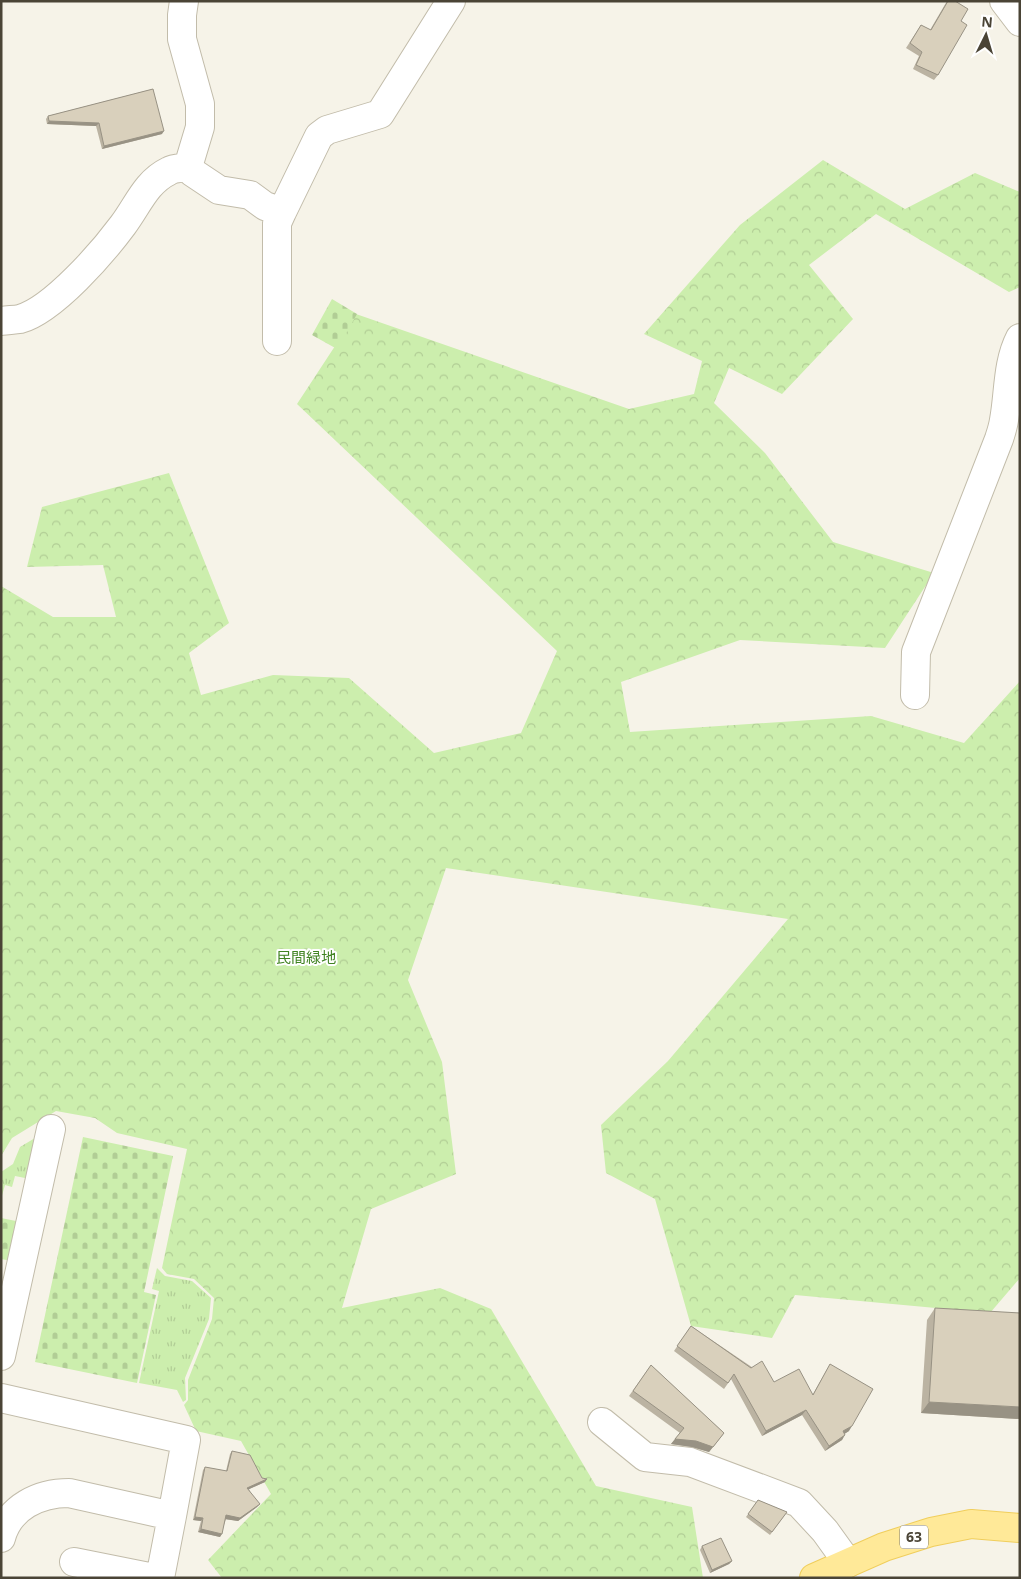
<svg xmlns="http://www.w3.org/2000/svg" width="1021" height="1579" viewBox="0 0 1021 1579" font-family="'Noto Sans','Noto Sans JP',sans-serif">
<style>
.grass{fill:url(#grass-tufts)}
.forest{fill:url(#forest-crowns)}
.cemetery{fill:url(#cemetery-stones)}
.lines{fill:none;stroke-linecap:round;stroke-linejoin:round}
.minor-casing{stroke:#c2bcaa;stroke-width:30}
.major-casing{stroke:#f0ce5c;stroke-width:30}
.minor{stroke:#fff;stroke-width:28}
.major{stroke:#ffe998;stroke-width:28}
.wall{fill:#bbb3a2}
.shaded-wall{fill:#989284}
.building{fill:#d9d0bc;stroke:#989284}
.labels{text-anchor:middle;stroke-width:4;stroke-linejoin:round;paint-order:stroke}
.shield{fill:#fff;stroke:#807c72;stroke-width:1}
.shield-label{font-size:14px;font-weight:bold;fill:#4a4436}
.park-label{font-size:15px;fill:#408322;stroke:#fff}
</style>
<defs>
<pattern id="grass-tufts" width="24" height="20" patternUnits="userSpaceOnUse" patternTransform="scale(1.25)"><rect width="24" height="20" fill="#cceead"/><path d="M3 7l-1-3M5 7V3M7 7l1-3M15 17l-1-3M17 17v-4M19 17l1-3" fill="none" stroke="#b1cd95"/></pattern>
<pattern id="forest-crowns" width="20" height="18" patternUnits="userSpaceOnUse" patternTransform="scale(1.25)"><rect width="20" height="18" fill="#cceead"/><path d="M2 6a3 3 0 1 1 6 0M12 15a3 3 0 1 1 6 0" fill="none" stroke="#b1cd95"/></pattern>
<pattern id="cemetery-stones" width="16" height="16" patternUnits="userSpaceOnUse" patternTransform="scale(1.25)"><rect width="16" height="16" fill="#cceead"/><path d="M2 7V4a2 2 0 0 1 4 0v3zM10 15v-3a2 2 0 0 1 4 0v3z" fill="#b1cd95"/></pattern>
</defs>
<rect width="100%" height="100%" fill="#f6f3e8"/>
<!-- grass -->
<path class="grass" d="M 40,1135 L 30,1179 L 15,1176 L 12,1187 L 5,1185 L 1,1199 L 1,1172 L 13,1164 L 20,1147 Z
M 157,1268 L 165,1276 L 192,1281 L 211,1298 L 209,1319 L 185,1378 L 186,1400 L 183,1402 L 177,1390 L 139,1383 L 159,1291 L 152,1289 Z"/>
<!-- forest -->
<path class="forest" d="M 823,160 L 905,209 L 975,173 L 1020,192 L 1020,287 L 1009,292 L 876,214 L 809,265 L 853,319 L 782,394 L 729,368 L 714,403 L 765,453 L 833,542 L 934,573 L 885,648 L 740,640 L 621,682 L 630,732 L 871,716 L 964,743 L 1020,681 L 1020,1278 L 990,1313 L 795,1295 L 772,1338 L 691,1326 L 655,1199 L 606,1173 L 601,1125 L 668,1061 L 788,919 L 446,868 L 408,980 L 442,1062 L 456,1174 L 371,1209 L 342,1308 L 440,1288 L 491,1309 L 596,1486 L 692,1507 L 703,1578 L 222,1578 L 208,1560 L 271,1494 L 241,1441 L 196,1431 L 184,1405 L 188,1400 L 188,1380 L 212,1319 L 214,1298 L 194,1279 L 167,1274 L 162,1268 L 187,1149 L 117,1133 L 95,1118 L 56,1111 L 12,1138 L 1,1156 L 1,586 L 53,617 L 116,617 L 103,565 L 27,567 L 42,507 L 169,473 L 229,623 L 189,653 L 201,695 L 273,675 L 349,678 L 434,753 L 521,733 L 557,651 L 297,404 L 356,314 L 629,409 L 694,394 L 702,361 L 644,334 L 740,225 Z"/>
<!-- cemetery -->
<path class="cemetery" d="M 332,299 L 357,314 L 337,349 L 312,335 Z
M 83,1137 L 173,1156 L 144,1292 L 156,1295 L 137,1383 L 35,1362 Z
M 1,1218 L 21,1222 L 12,1261 L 1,1259 Z"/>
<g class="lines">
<!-- minor casing -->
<g class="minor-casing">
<path id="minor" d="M 184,1 L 182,15 L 182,39 L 200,104 L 200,127 L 188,167
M 1004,1 L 1020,22
M 1,321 C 7,320 14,320 20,319 C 53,310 103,252 123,225 C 138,205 146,182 169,171 C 174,168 182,168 188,167 L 192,172 L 219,190 L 250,195 L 265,206 L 282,212 L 319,136 L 327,130 L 380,114 L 451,1
M 277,341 L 277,223 L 282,212
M 915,695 L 916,652 L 999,439 C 1001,433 1003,427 1004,420 C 1009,393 1007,363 1020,338
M 1,1356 L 51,1129
M 1,1398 L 186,1440 L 172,1516 L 69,1493 C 39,1493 9,1507 1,1538
M 602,1422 L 645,1457 L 690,1462 L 799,1503 L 825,1531 L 848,1563
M 74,1562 L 154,1578
M 160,1578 L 172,1516"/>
</g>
<!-- major casing -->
<g class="major-casing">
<path id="major" d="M 814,1578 L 884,1547 L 931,1532 L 971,1524 L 1020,1528"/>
</g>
<!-- minor -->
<use href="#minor" class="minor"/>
<!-- major -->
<use href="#major" class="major"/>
</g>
<!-- wall -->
<path class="wall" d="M 947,1 L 961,21 L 938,75 L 934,80 L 913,69 L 919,56 L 906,48 L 921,25 L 930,30 Z
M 153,89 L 162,134 L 102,149 L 96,126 L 47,124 L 46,119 L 48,116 Z
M 935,1308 L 1020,1313 L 1020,1419 L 921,1413 L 927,1320 Z
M 691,1326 L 774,1382 L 813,1394 L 830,1364 L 849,1431 L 845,1433 L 842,1440 L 825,1451 L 802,1415 L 762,1436 L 731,1379 L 724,1389 L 674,1351 Z
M 651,1365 L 724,1433 L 709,1452 L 692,1447 L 671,1444 L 680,1433 L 629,1396 Z
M 232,1451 L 262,1478 L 265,1482 L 249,1489 L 257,1507 L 238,1521 L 226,1519 L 220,1537 L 198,1532 L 201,1521 L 193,1520 L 203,1470 L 205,1467 L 226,1471 L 230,1454 Z
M 758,1500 L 787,1512 L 770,1535 L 746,1517 Z
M 702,1546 L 732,1561 L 729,1564 L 710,1573 L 700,1550 Z"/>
<!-- shaded-wall -->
<path class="shaded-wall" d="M 49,121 L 99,123 L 96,126 L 47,124 Z
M 164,131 L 162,134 L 102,149 L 104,146 Z
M 929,1402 L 1020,1407 L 1020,1419 L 921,1413 Z
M 806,1410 L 802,1415 L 762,1436 L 766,1431 Z
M 852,1426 L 849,1431 L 840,1437 L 843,1431 Z
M 724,1433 L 709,1452 L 692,1447 L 671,1444 L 675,1439 Z
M 845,1435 L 842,1440 L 825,1451 L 829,1446 Z
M 267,1479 L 265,1482 L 245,1491 L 247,1488 Z
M 260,1504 L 257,1507 L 238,1521 L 224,1519 L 226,1515 Z
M 195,1517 L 203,1518 L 201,1521 L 193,1520 Z
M 201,1529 L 222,1534 L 220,1537 L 198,1532 Z
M 732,1561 L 729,1564 L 710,1573 L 712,1570 Z"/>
<!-- building -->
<path class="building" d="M 948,1 L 955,1 L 968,9 L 961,21 L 967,25 L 938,75 L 916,65 L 922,52 L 910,43 L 921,25 L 931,30 Z
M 153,89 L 164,131 L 104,146 L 99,123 L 49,121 L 48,116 Z
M 935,1308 L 1020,1313 L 1020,1407 L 929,1402 Z
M 691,1326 L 751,1368 L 762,1361 L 774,1382 L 799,1369 L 813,1395 L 830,1364 L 873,1389 L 852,1426 L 843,1431 L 845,1435 L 829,1446 L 806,1410 L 766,1431 L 734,1374 L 728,1383 L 677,1346 Z
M 651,1365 L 724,1433 L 713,1447 L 696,1441 L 675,1439 L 684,1428 L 633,1391 Z
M 232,1451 L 250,1455 L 262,1478 L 267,1479 L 247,1488 L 260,1504 L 240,1518 L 226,1515 L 222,1534 L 201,1529 L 203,1518 L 195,1517 L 205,1467 L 227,1471 Z
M 758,1500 L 787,1512 L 772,1532 L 748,1514 Z
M 721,1538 L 732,1561 L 712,1570 L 702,1546 Z"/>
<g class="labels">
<!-- shield labels -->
<rect class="shield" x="900" y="1525.5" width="28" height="23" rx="4"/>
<g class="shield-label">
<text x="914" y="1542">63</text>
</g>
<!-- park labels -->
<g class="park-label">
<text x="306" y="963">民間緑地</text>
</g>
</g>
<!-- border -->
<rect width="1021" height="1579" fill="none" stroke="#4a4436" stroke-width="5"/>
<!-- north arrow -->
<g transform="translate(986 35) rotate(5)" stroke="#ffffff" stroke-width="4" paint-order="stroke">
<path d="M0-4L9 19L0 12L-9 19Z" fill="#4a4436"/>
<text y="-8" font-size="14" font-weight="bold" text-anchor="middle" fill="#4a4436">N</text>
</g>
</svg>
